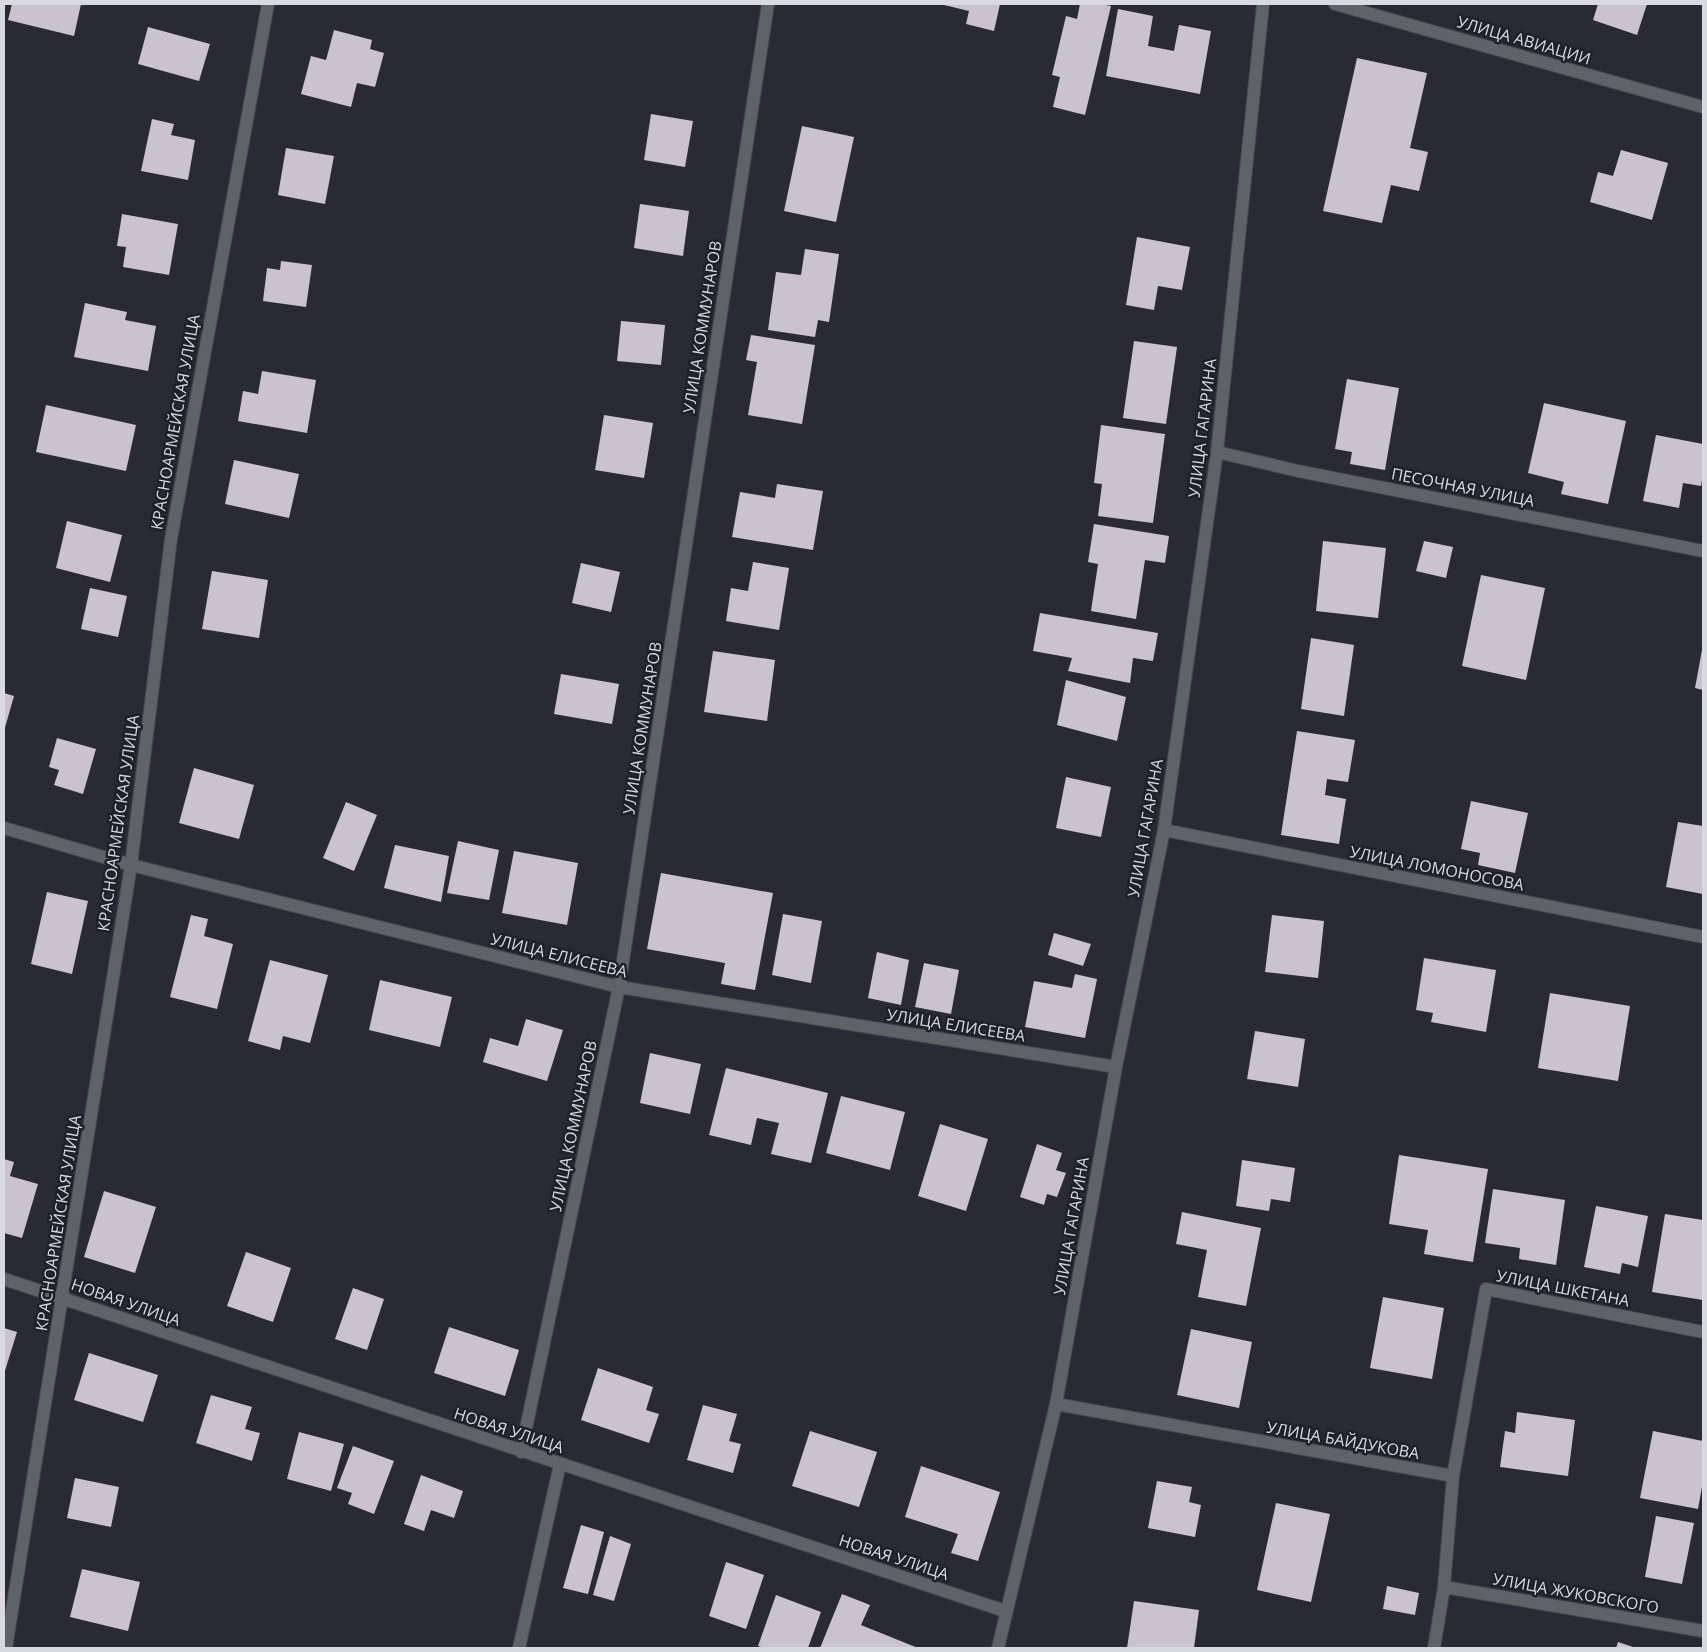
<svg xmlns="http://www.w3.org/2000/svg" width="1707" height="1652" viewBox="0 0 1707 1652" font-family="'Open Sans',sans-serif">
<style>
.building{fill:#cac3cf}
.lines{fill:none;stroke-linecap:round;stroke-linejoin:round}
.street-casing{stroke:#454650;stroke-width:14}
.street{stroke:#5e6367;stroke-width:12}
.labels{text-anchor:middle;stroke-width:5;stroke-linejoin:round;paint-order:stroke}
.street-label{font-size:16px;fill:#d9dae1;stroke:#1f212a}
</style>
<rect width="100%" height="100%" fill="#292a34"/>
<!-- building -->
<path class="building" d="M 12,4 L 81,4 L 74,36 L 8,20 Z
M 940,4 L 1000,4 L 994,31 L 966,24 L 969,11 Z
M 1080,4 L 1100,4 L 1111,6 L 1085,115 L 1053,107 L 1060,77 L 1052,75 L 1066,16 L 1077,19 Z
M 1598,4 L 1647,4 L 1637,35 L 1593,20 Z
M 1118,9 L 1153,16 L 1148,46 L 1174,51 L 1179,25 L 1211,31 L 1200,94 L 1106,76 Z
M 148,27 L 210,44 L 199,81 L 138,64 Z
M 334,30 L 372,40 L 370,49 L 384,53 L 375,87 L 357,83 L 351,107 L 301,94 L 311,56 L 326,60 Z
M 1357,58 L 1427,73 L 1410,148 L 1428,152 L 1419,191 L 1391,185 L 1382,223 L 1323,211 Z
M 651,114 L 693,121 L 685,167 L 644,160 Z
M 152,119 L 174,124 L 171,135 L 195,140 L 188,180 L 141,171 Z
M 802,126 L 854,137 L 836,222 L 784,211 Z
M 286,148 L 334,156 L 325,204 L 278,195 Z
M 1621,150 L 1668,163 L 1652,220 L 1590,202 L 1598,172 L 1613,176 Z
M 640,204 L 689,211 L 683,256 L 634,248 Z
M 122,214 L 178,224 L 169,275 L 123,267 L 126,247 L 117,246 Z
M 1137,237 L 1190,247 L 1182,290 L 1158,286 L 1154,310 L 1126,305 Z
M 805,249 L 839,254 L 829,322 L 818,320 L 815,337 L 768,330 L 776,272 L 801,275 Z
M 281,261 L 312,265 L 306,307 L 263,301 L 267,268 L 280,270 Z
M 85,303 L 127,312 L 125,320 L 156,326 L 148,371 L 74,357 Z
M 621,321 L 665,325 L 661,365 L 617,361 Z
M 751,335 L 815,345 L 802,424 L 748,415 L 757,362 L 746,360 Z
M 1134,341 L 1177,347 L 1166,424 L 1123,418 Z
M 262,371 L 316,380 L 307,433 L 238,421 L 243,391 L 258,394 Z
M 1347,379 L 1399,388 L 1385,470 L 1350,464 L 1352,452 L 1335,449 Z
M 1544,403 L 1626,421 L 1608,504 L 1561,494 L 1564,482 L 1528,473 Z
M 46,405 L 136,425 L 126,471 L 36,452 Z
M 604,415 L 653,423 L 644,478 L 595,470 Z
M 1101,425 L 1165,434 L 1153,523 L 1098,516 L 1102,484 L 1094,483 Z
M 1656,435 L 1703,444 L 1703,474 L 1701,486 L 1683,483 L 1679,508 L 1643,501 Z
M 234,460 L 299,474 L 289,518 L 225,504 Z
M 777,484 L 823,491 L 813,550 L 732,537 L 740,492 L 775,498 Z
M 67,521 L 122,535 L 110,582 L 56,568 Z
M 1094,524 L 1169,536 L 1165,563 L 1145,560 L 1136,619 L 1091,611 L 1098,564 L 1088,562 Z
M 1323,541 L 1386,548 L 1378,618 L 1316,611 Z
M 1424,541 L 1453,547 L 1446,578 L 1416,571 Z
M 753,562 L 789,568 L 779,630 L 726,621 L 731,588 L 748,591 Z
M 581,563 L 620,572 L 611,612 L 572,603 Z
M 212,571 L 268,580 L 259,638 L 202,629 Z
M 1481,575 L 1545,588 L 1526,680 L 1462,666 Z
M 90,588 L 127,596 L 118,637 L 81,629 Z
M 1040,613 L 1158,633 L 1153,661 L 1133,658 L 1130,683 L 1068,671 L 1072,658 L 1033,651 Z
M 1311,638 L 1354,645 L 1344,716 L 1301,709 Z
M 1702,650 L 1703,650 L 1703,690 L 1695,688 Z
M 713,651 L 775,660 L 767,721 L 704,712 Z
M 561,674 L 619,684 L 612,724 L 554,714 Z
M 1066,680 L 1126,697 L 1117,741 L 1057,725 Z
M 4,693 L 14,696 L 4,731 Z
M 1297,731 L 1355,740 L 1348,782 L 1327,779 L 1325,795 L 1346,799 L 1339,844 L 1281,835 Z
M 57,738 L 96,749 L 83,794 L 54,785 L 59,770 L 49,767 Z
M 194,768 L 254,785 L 239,839 L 179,823 Z
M 1066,777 L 1111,787 L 1101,837 L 1056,828 Z
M 1471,801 L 1528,813 L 1515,873 L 1478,865 L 1480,853 L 1461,849 Z
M 346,802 L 377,815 L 354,871 L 323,858 Z
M 1678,822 L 1703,826 L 1703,894 L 1666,887 Z
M 458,841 L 499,850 L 489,900 L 447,893 Z
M 395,845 L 449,856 L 441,902 L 384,888 Z
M 514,851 L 578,863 L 567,925 L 502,913 Z
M 661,873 L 773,893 L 755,990 L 721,984 L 725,963 L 647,949 Z
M 47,892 L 88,901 L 72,974 L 31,964 Z
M 783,914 L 822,921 L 811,983 L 772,975 Z
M 191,915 L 208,919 L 204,936 L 233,944 L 217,1009 L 170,997 Z
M 1272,915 L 1324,921 L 1318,978 L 1265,972 Z
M 1054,933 L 1091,944 L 1083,966 L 1048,955 Z
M 877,952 L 909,960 L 901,1005 L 868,998 Z
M 1424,958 L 1496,970 L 1486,1032 L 1431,1022 L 1433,1013 L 1416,1010 Z
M 270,960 L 328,975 L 310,1043 L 283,1036 L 280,1050 L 248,1041 Z
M 924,963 L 959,970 L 951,1014 L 915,1007 Z
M 1075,974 L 1097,979 L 1085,1038 L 1025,1027 L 1034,981 L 1072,988 Z
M 380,980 L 452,997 L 440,1047 L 369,1030 Z
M 1550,993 L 1630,1006 L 1618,1081 L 1538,1068 Z
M 526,1019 L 563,1030 L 547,1081 L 483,1062 L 490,1038 L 518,1046 Z
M 1255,1031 L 1305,1039 L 1298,1087 L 1247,1079 Z
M 650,1053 L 701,1064 L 690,1114 L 640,1103 Z
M 726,1068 L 828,1093 L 811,1163 L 771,1154 L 779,1123 L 757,1118 L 751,1145 L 709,1135 Z
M 841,1096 L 905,1112 L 890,1170 L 826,1153 Z
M 940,1124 L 988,1139 L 966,1211 L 918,1196 Z
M 1037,1144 L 1062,1153 L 1056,1170 L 1066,1173 L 1057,1197 L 1047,1194 L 1044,1205 L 1020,1197 Z
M 1399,1155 L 1488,1169 L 1473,1262 L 1424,1254 L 1428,1230 L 1389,1224 Z
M 4,1159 L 14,1162 L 10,1176 L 38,1184 L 22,1238 L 4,1233 Z
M 1242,1160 L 1295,1168 L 1290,1202 L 1271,1199 L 1269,1211 L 1236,1206 Z
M 1493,1189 L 1565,1200 L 1556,1265 L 1519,1259 L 1520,1248 L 1485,1243 Z
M 104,1191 L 156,1207 L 135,1273 L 84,1257 Z
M 1596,1206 L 1648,1216 L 1638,1267 L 1622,1263 L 1620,1274 L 1584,1267 Z
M 1182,1212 L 1261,1228 L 1246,1306 L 1198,1297 L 1207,1250 L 1176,1244 Z
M 1665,1214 L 1703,1220 L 1703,1300 L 1652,1292 Z
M 246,1252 L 291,1268 L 273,1322 L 227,1306 Z
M 353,1288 L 384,1299 L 367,1350 L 335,1339 Z
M 1383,1297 L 1444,1308 L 1432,1379 L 1370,1368 Z
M 449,1327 L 519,1350 L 505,1396 L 434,1373 Z
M 4,1328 L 17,1332 L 4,1374 Z
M 1191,1329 L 1252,1342 L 1239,1408 L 1177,1395 Z
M 89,1353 L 158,1375 L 143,1422 L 74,1400 Z
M 598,1368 L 653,1387 L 646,1410 L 659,1414 L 649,1443 L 581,1420 Z
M 211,1395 L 252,1407 L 245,1429 L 260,1433 L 252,1461 L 196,1443 Z
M 703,1405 L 737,1414 L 729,1441 L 741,1444 L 733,1473 L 687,1460 Z
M 1517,1412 L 1575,1420 L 1568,1476 L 1500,1467 L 1505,1431 L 1515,1433 Z
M 810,1431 L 877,1452 L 859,1507 L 792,1486 Z
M 1653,1431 L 1703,1441 L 1703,1481 L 1698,1509 L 1640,1498 Z
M 299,1432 L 344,1444 L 331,1491 L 287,1479 Z
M 353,1446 L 394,1461 L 374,1514 L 348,1504 L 352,1493 L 337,1488 Z
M 921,1466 L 1000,1492 L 978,1561 L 951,1553 L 958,1534 L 905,1517 Z
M 421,1475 L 463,1491 L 454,1518 L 431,1510 L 424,1531 L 404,1524 Z
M 75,1478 L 119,1487 L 111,1527 L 67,1518 Z
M 1157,1481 L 1192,1487 L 1189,1502 L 1201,1505 L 1195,1537 L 1148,1528 Z
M 1276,1503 L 1330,1514 L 1311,1602 L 1257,1590 Z
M 1656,1516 L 1694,1523 L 1682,1584 L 1645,1577 Z
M 581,1525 L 604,1532 L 588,1594 L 563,1588 Z
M 610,1536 L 631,1544 L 614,1601 L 593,1595 Z
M 726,1562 L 764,1575 L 746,1629 L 709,1616 Z
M 82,1569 L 140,1582 L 128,1631 L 70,1617 Z
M 1387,1586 L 1419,1593 L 1415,1615 L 1383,1609 Z
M 842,1594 L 870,1605 L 861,1625 L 918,1648 L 820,1648 Z
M 776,1595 L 821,1612 L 808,1648 L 764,1648 L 758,1646 Z
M 1134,1601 L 1199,1610 L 1194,1648 L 1127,1648 Z
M 1618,1642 L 1636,1648 L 1616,1648 Z"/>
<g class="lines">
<!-- street casing -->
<g class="street-casing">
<path id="street" d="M 1335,4 L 1703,107
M 1217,452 L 1298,471 L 1703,551
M 4,828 L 131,865 L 619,987 L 1116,1067
M 1164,830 L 1703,937
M 4,1279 L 1005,1611
M 1056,1404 L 1453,1476 L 1444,1587 L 1434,1648
M 521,1452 L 619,987 L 768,4
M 1453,1476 L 1486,1289 L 1703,1332
M 1444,1587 L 1703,1631
M 6,1648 L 131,865 L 171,539 L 268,4
M 519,1648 L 560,1464
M 998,1648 L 1056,1404 L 1116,1067 L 1164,830 L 1217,452 L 1263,4"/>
</g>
<!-- street -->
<use href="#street" class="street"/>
</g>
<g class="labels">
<!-- street labels -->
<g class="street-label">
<text transform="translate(1524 40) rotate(16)" y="6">УЛИЦА АВИАЦИИ</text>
<text transform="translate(702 327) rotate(-81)" y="6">УЛИЦА КОММУНАРОВ</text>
<text transform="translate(175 422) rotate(-80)" y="6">КРАСНОАРМЕЙСКАЯ УЛИЦА</text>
<text transform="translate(1202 428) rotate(-83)" y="6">УЛИЦА ГАГАРИНА</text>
<text transform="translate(1463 487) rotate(11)" y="6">ПЕСОЧНАЯ УЛИЦА</text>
<text transform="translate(642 728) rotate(-81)" y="6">УЛИЦА КОММУНАРОВ</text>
<text transform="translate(118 823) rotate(-82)" y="6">КРАСНОАРМЕЙСКАЯ УЛИЦА</text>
<text transform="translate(1145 828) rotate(-80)" y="6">УЛИЦА ГАГАРИНА</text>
<text transform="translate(1437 868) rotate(11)" y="6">УЛИЦА ЛОМОНОСОВА</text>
<text transform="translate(559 955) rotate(14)" y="6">УЛИЦА ЕЛИСЕЕВА</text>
<text transform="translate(956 1025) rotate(9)" y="6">УЛИЦА ЕЛИСЕЕВА</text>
<text transform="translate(573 1126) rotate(-78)" y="6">УЛИЦА КОММУНАРОВ</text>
<text transform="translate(58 1223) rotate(-81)" y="6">КРАСНОАРМЕЙСКАЯ УЛИЦА</text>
<text transform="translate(1071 1226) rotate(-80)" y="6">УЛИЦА ГАГАРИНА</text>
<text transform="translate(1563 1288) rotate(11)" y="6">УЛИЦА ШКЕТАНА</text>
<text transform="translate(126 1302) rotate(19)" y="6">НОВАЯ УЛИЦА</text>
<text transform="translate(509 1430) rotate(18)" y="6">НОВАЯ УЛИЦА</text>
<text transform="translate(1343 1440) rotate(10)" y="6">УЛИЦА БАЙДУКОВА</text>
<text transform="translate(894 1557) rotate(18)" y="6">НОВАЯ УЛИЦА</text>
<text transform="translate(1576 1593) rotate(10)" y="6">УЛИЦА ЖУКОВСКОГО</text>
</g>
</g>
<!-- border -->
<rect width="1707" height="1652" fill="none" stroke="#d9dae1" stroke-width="10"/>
</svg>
